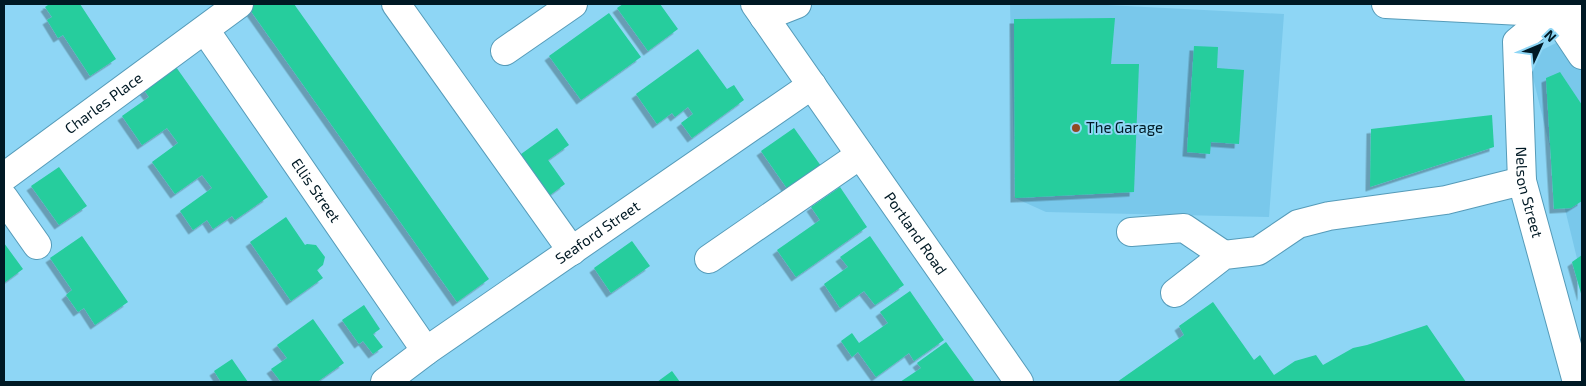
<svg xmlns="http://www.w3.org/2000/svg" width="1586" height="386" viewBox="0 0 1586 386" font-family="'Exo 2',sans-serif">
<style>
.built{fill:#79c8eb}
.building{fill:#25cd9d;filter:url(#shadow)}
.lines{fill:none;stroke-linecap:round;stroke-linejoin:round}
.minor-casing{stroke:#559bb9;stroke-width:30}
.major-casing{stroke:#559bb9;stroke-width:30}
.minor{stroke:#fff;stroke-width:28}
.major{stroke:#fff;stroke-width:28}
.poi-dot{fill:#904a23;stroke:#8ed6f5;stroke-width:2}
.labels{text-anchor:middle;stroke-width:4;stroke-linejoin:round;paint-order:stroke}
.street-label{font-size:15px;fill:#001924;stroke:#8ed6f5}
.poi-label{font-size:15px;fill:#001924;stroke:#8ed6f5;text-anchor:start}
</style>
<defs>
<filter id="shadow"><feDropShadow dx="-4.5" dy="4.5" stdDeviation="0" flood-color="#0004"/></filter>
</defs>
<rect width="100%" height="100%" fill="#8ed6f5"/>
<!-- built -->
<path class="built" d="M 1010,4 L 1087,4 L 1284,14 L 1269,217 L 1046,212 L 1015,198 Z
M 1582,30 L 1582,279 L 1528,57 Z"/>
<!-- building -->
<path class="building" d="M 47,4 L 80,4 L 116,59 L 90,76 L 63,35 L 58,38 L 47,20 L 52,17 L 45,7 L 48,5 Z
M 253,4 L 294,4 L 489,279 L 457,302 L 248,7 Z
M 623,4 L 660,4 L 678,29 L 648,51 L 617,8 Z
M 609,13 L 641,57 L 581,100 L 549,56 Z
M 1115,18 L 1111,64 L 1139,64 L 1134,192 L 1015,198 L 1014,19 Z
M 1194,46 L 1218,47 L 1217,68 L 1244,70 L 1239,144 L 1211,142 L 1210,154 L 1187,152 Z
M 698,49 L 727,89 L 734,85 L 744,100 L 692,138 L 681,123 L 693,114 L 688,107 L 675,117 L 672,113 L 657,124 L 636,94 Z
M 176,67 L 268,197 L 235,220 L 232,216 L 213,229 L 207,220 L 193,230 L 180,211 L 212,188 L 202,175 L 175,194 L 152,162 L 178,143 L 167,128 L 142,145 L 122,116 L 149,97 L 144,90 Z
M 1560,72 L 1582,105 L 1582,201 L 1571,208 L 1554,209 L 1546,78 Z
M 1492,115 L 1494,147 L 1370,187 L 1371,129 Z
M 557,128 L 569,145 L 548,160 L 565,184 L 546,198 L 517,157 Z
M 794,128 L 826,173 L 793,197 L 761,151 Z
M 59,167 L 87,206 L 59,225 L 31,186 Z
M 840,187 L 867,227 L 796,277 L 777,250 L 820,220 L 811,207 Z
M 286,217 L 305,245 L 307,244 L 316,245 L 325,257 L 323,265 L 317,270 L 323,278 L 291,301 L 250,242 Z
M 82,236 L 128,302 L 95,325 L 84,308 L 78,312 L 66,295 L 72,290 L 50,258 Z
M 870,236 L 904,285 L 875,305 L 864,291 L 840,308 L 824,284 L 848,267 L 840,257 Z
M 632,241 L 650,266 L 611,293 L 594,268 Z
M 4,243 L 23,269 L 4,283 Z
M 1582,255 L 1582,297 L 1572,262 Z
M 910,291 L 944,340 L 914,361 L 909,353 L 876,377 L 858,352 L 852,357 L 841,341 L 852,333 L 859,343 L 888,323 L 880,312 Z
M 1213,302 L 1254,360 L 1260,355 L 1274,375 L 1295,361 L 1316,355 L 1323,365 L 1353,348 L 1367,345 L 1427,325 L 1466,382 L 1117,382 L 1184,335 L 1179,326 Z
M 364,305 L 380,329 L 373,334 L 383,347 L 373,354 L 363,341 L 359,344 L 342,320 Z
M 313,319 L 344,363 L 317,382 L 281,382 L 271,369 L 287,358 L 277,345 Z
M 946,342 L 975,382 L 900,382 L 921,368 L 917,363 Z
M 232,359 L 248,382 L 221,382 L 214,371 Z
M 672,371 L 680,382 L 657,382 Z"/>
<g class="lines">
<!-- minor casing -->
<g class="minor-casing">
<g id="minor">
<path d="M 396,4 L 572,251"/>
<path d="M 1386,4 L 1582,14"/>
<path d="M 1548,4 L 1582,55"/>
<path id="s1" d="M 1553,12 L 1517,42 L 1522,181 L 1577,382"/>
<path d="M 764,17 L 797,4"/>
<path id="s2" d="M 205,30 L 426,351"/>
<path d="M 505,51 L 573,4"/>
<path id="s3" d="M 4,177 L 239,4"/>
<path d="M 4,198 L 37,245"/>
<path d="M 1131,232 L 1184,228 L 1224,255"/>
<path d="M 709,259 L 860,155"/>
<path d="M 1175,293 L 1224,255 L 1258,251 L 1298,224 L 1329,216 L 1446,200 L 1522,181"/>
<path id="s4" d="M 385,382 L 426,351 L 812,85"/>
</g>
</g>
<!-- major casing -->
<g class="major-casing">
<g id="major">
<path id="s5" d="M 755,4 L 1019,382"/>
</g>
</g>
<!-- minor -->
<use href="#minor" class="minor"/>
<!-- major -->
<use href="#major" class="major"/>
</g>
<!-- markers -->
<circle class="poi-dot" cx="1076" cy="128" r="5"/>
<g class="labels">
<!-- street labels -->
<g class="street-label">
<text dy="5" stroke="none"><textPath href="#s3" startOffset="124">Charles Place</textPath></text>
<text dy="5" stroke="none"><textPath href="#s2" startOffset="195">Ellis Street</textPath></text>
<text dy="5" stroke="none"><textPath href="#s1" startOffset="198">Nelson Street</textPath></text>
<text dy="5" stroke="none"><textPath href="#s4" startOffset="260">Seaford Street</textPath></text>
<text dy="5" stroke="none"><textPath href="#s5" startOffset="280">Portland Road</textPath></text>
</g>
<!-- poi labels -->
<g class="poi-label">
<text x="1086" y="133">The Garage</text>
</g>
</g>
<!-- border -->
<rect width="1586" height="386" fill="none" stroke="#001924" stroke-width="10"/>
<!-- north arrow -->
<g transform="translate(1541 45) rotate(46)" stroke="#8ed6f5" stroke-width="4" paint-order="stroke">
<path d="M0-4L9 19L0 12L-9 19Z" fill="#001924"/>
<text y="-8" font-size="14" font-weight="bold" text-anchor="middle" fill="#001924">N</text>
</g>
</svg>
